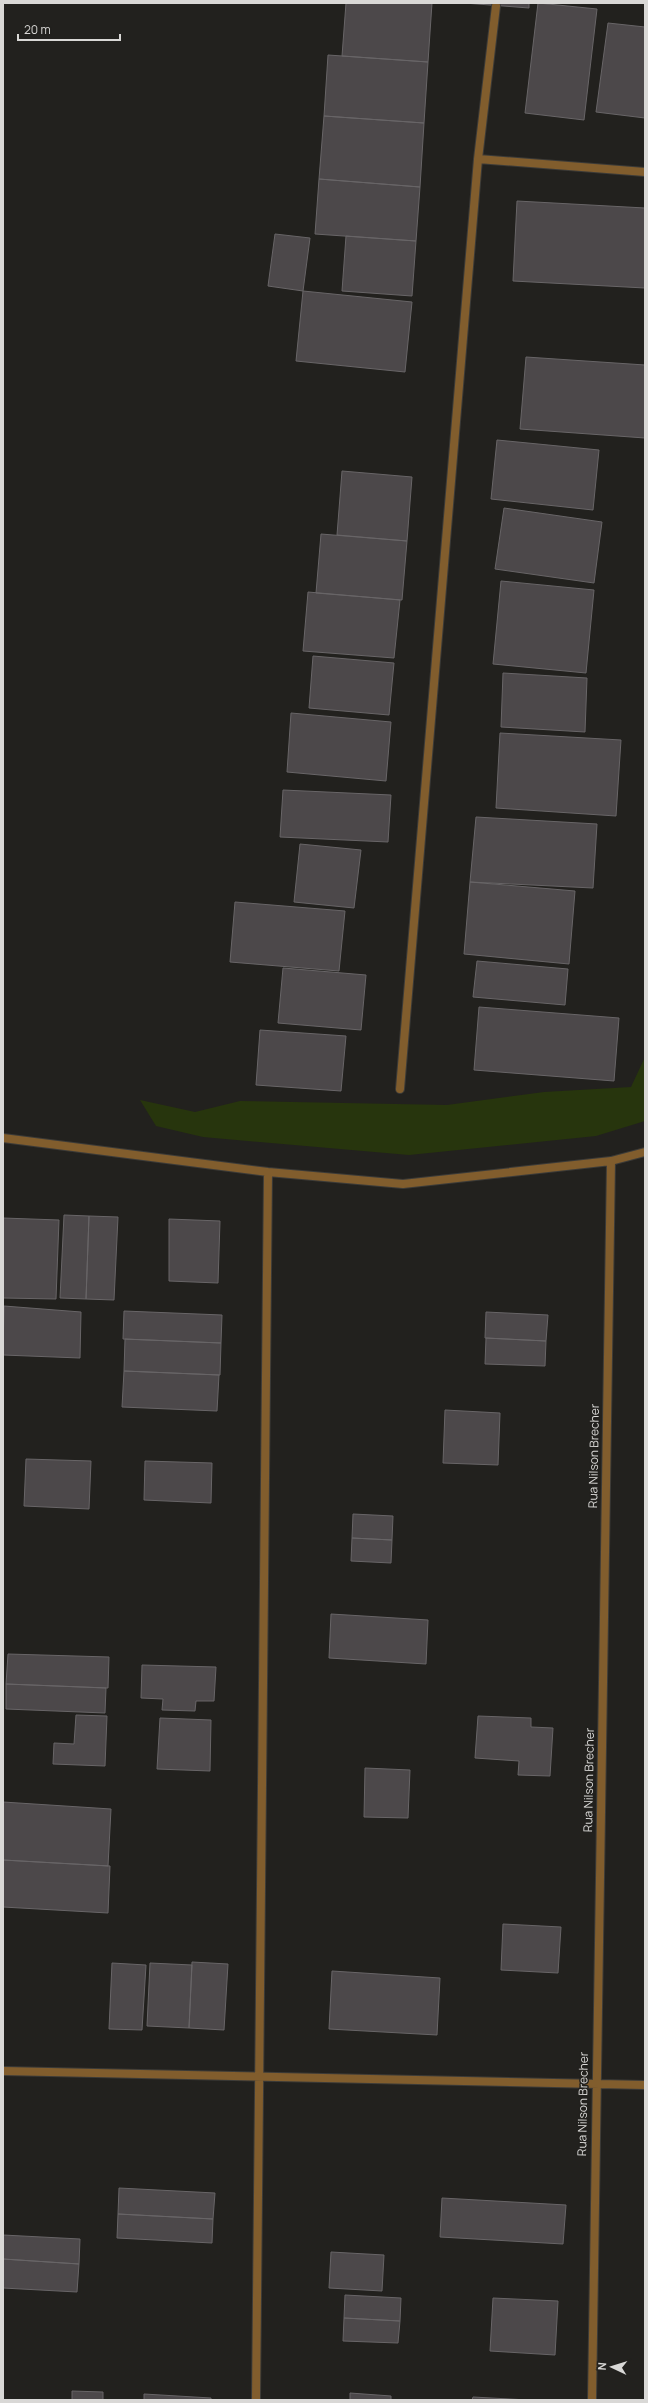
<svg xmlns="http://www.w3.org/2000/svg" width="648" height="2403" viewBox="0 0 648 2403" font-family="Manrope,sans-serif">
<style>
.green{fill:#27350d}
.building{fill:#4c484a;stroke:#686567}
.lines{fill:none;stroke-linecap:round;stroke-linejoin:round}
.minor-casing{stroke:#3c3b38;stroke-width:10}
.minor{stroke:#815d2d;stroke-width:8}
.labels{text-anchor:middle;stroke-width:3;stroke-linejoin:round;paint-order:stroke}
.street-label{font-size:12px;fill:#d9d8d6;stroke:#22211e}
</style>
<rect width="100%" height="100%" fill="#22211e"/>
<!-- green -->
<path class="green" d="M 645,1057 L 645,1121 L 596,1136 L 409,1155 L 203,1137 L 156,1126 L 140,1100 L 195,1112 L 240,1101 L 447,1105 L 544,1092 L 631,1087 Z"/>
<!-- building -->
<path class="building" d="M 346,3 L 432,3 L 428,62 L 342,56 Z
M 464,3 L 529,3 L 529,8 Z
M 538,3 L 597,9 L 584,120 L 525,113 Z
M 608,23 L 645,27 L 645,118 L 596,112 Z
M 328,55 L 428,62 L 424,123 L 324,116 Z
M 324,116 L 424,123 L 420,187 L 319,179 Z
M 319,179 L 420,187 L 416,241 L 315,234 Z
M 517,201 L 645,208 L 645,288 L 513,281 Z
M 275,234 L 310,238 L 303,291 L 268,286 Z
M 346,236 L 416,241 L 412,296 L 342,291 Z
M 303,291 L 412,302 L 405,372 L 296,361 Z
M 526,357 L 645,365 L 645,438 L 520,429 Z
M 497,440 L 599,450 L 593,510 L 491,499 Z
M 342,471 L 412,477 L 407,541 L 337,535 Z
M 504,508 L 602,522 L 594,583 L 495,569 Z
M 321,534 L 407,541 L 402,600 L 316,593 Z
M 501,581 L 594,590 L 586,673 L 493,664 Z
M 308,592 L 400,600 L 394,658 L 303,651 Z
M 313,656 L 394,663 L 389,715 L 309,708 Z
M 503,673 L 587,678 L 585,732 L 501,727 Z
M 291,713 L 391,722 L 386,781 L 287,772 Z
M 500,733 L 621,740 L 616,816 L 496,808 Z
M 283,790 L 391,795 L 388,842 L 280,837 Z
M 476,817 L 597,824 L 593,888 L 470,882 Z
M 300,844 L 361,850 L 354,908 L 294,902 Z
M 470,882 L 575,891 L 569,964 L 464,954 Z
M 235,902 L 345,911 L 339,971 L 230,962 Z
M 477,961 L 568,969 L 565,1005 L 473,997 Z
M 283,968 L 366,975 L 361,1030 L 278,1023 Z
M 479,1007 L 619,1018 L 614,1081 L 474,1070 Z
M 260,1030 L 346,1036 L 341,1091 L 256,1085 Z
M 64,1215 L 89,1216 L 86,1299 L 60,1298 Z
M 89,1216 L 118,1217 L 114,1300 L 86,1299 Z
M 3,1218 L 59,1220 L 56,1299 L 3,1298 Z
M 169,1219 L 220,1221 L 218,1283 L 169,1281 Z
M 4,1306 L 81,1312 L 80,1358 L 3,1355 Z
M 124,1311 L 222,1315 L 221,1343 L 123,1339 Z
M 486,1312 L 548,1315 L 546,1341 L 485,1338 Z
M 486,1338 L 546,1341 L 545,1366 L 485,1364 Z
M 125,1339 L 221,1343 L 220,1375 L 124,1371 Z
M 124,1371 L 219,1375 L 217,1411 L 122,1407 Z
M 445,1410 L 500,1413 L 498,1465 L 443,1463 Z
M 26,1459 L 91,1461 L 89,1509 L 24,1506 Z
M 145,1461 L 212,1463 L 211,1503 L 144,1500 Z
M 353,1514 L 393,1516 L 392,1540 L 352,1538 Z
M 352,1538 L 392,1540 L 391,1563 L 351,1561 Z
M 331,1614 L 428,1620 L 426,1664 L 329,1658 Z
M 8,1654 L 109,1657 L 108,1688 L 6,1684 Z
M 142,1665 L 216,1667 L 214,1701 L 196,1701 L 195,1711 L 162,1710 L 163,1699 L 141,1698 Z
M 6,1684 L 106,1688 L 105,1713 L 6,1709 Z
M 76,1715 L 107,1716 L 105,1766 L 53,1764 L 54,1743 L 74,1744 Z
M 478,1716 L 531,1718 L 531,1727 L 553,1728 L 550,1776 L 518,1775 L 519,1761 L 475,1758 Z
M 160,1718 L 211,1720 L 210,1771 L 157,1769 Z
M 365,1768 L 410,1770 L 408,1818 L 364,1817 Z
M 3,1802 L 111,1809 L 108,1866 L 3,1860 Z
M 3,1860 L 110,1866 L 108,1913 L 3,1907 Z
M 503,1924 L 561,1927 L 558,1973 L 501,1970 Z
M 192,1962 L 228,1964 L 224,2030 L 189,2028 Z
M 112,1963 L 146,1965 L 142,2030 L 109,2029 Z
M 150,1963 L 192,1965 L 189,2028 L 147,2026 Z
M 332,1971 L 440,1978 L 437,2035 L 329,2029 Z
M 119,2188 L 215,2193 L 213,2219 L 118,2214 Z
M 442,2198 L 566,2205 L 563,2244 L 440,2237 Z
M 118,2214 L 213,2219 L 212,2243 L 117,2238 Z
M 3,2235 L 80,2239 L 79,2264 L 3,2259 Z
M 331,2252 L 384,2255 L 382,2291 L 329,2288 Z
M 3,2259 L 79,2264 L 77,2292 L 3,2288 Z
M 345,2295 L 401,2298 L 400,2321 L 344,2318 Z
M 493,2298 L 558,2301 L 555,2355 L 490,2351 Z
M 344,2318 L 400,2321 L 398,2343 L 343,2341 Z
M 72,2391 L 103,2392 L 103,2400 L 72,2400 Z
M 350,2393 L 391,2396 L 391,2400 L 350,2400 Z
M 144,2394 L 211,2398 L 211,2400 L 144,2400 Z
M 473,2397 L 528,2400 L 472,2400 Z"/>
<g class="lines">
<!-- minor casing -->
<g class="minor-casing">
<path id="minor" d="M 478,159 L 645,172
M 400,1089 L 478,159 L 496,6
M 3,1138 L 268,1172 L 403,1184 L 611,1161 L 645,1152
M 3,2071 L 645,2085
M 256,2400 L 268,1172
M 592,2400 L 611,1161"/>
</g>
<!-- minor -->
<use href="#minor" class="minor"/>
</g>
<g class="labels">
<!-- street labels -->
<g class="street-label">
<text transform="translate(594 1456) rotate(-89)" y="4">Rua Nilson Brecher</text>
<text transform="translate(589 1780) rotate(-89)" y="4">Rua Nilson Brecher</text>
<text transform="translate(583 2104) rotate(-89)" y="4">Rua Nilson Brecher</text>
</g>
</g>
<!-- border -->
<rect width="648" height="2403" fill="none" stroke="#d9d8d6" stroke-width="8"/>
<!-- north arrow -->
<g transform="translate(612 2367) rotate(274)" stroke="#22211e" stroke-width="3" paint-order="stroke">
<path d="M0-3L7 15L0 10L-7 15Z" fill="#d9d8d6"/>
<text y="-6" font-size="11" font-weight="bold" text-anchor="middle" fill="#d9d8d6">N</text>
</g>
<!-- scale -->
<path d="M18 34v6h102v-6" fill="none" stroke="#d9d8d6" stroke-width="2"/>
<text x="24" y="34" font-size="12" fill="#d9d8d6" stroke="#22211e" stroke-width="3" paint-order="stroke">20 m</text>
</svg>
